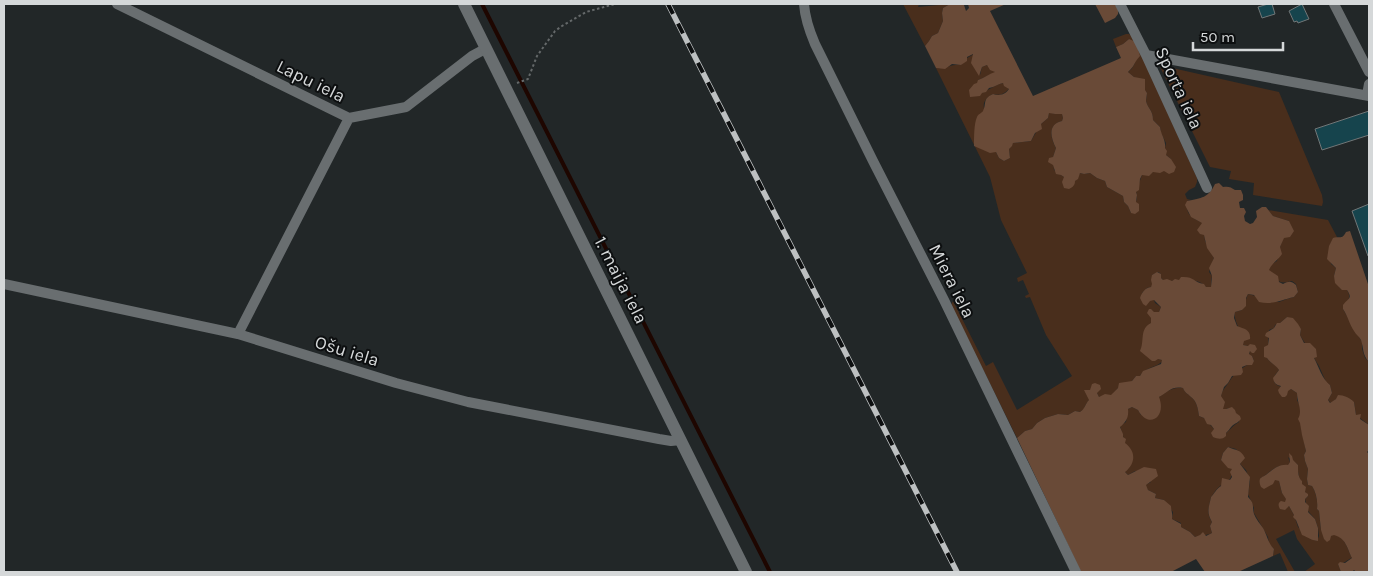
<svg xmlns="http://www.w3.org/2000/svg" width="1373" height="576" viewBox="0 0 1373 576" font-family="Karla,sans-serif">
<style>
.green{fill:#492e1c;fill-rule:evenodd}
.forest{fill:#694a37}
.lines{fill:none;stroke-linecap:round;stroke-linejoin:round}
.stream{stroke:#1e0600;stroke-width:4}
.building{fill:#16444d;stroke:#717677}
.path{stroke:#65696a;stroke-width:2;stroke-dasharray:2.5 2.5;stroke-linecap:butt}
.minor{stroke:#696e70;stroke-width:10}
.tertiary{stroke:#696e70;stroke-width:12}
.rail-casing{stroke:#bdc0c1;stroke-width:5.5}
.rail{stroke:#0d0f10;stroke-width:4;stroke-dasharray:11;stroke-linecap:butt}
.labels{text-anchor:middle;stroke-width:4;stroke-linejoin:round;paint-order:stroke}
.street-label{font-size:18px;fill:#d5d8d9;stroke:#0d0f10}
</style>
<rect width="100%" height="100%" fill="#222728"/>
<!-- green -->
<path class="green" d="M 903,4 L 919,4 L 918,7 L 950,4 L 943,8 L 942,13 L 943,21 L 938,33 L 932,36 L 929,41 L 925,46 Z
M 1126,34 L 1129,34 L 1134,38 L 1197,178 L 1197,182 L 1195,187 L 1189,190 L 1185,194 L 1187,199 L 1191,200 L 1187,201 C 1186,216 1191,217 1203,223 L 1205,241 L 1214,258 L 1209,272 L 1212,276 L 1211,280 L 1211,287 L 1206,287 C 1201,280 1188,279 1179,280 C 1176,280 1174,281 1171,281 C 1168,281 1166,280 1163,280 L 1161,278 L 1161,274 L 1158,272 L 1152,275 L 1153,284 L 1151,287 L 1147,288 L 1142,293 L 1150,300 L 1154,300 L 1155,303 L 1161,307 L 1159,312 L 1154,312 C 1151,317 1152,318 1151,323 C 1148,333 1142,334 1143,347 L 1158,359 L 1163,360 C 1158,368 1146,366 1140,376 L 1136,376 L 1132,381 L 1118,388 L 1112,395 L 1099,397 L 1097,393 C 1091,398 1086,402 1084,409 L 1080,412 L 1075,411 L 1068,415 L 1058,414 L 1045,418 L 1037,423 L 1032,429 L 1025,431 L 1017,438 L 951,305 L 953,301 L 986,366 L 993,362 L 1017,410 L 1072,376 L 1046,335 L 1030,297 L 1026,298 L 1025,296 L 1029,294 L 1023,280 L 1018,282 L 1017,278 L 1027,273 L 1001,220 L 990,177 L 936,68 C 946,69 951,64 961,65 L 967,58 L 974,54 L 980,75 L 982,67 L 987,65 L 996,73 C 989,74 984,78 978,80 L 982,93 L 999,84 L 1003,83 L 1009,89 C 1004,94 1000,96 993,94 C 989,96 986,98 984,103 C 982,112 993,141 996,152 L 999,158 L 1004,161 L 1010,158 L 1009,149 L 1013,143 L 1031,141 L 1041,124 L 1048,118 L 1049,112 L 1055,114 L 1062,113 L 1063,118 L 1062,121 C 1048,124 1050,138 1056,148 L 1053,157 L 1054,170 L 1064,177 L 1075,181 L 1080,173 L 1084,174 L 1090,173 L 1097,178 L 1105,181 L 1107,187 L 1123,196 L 1124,202 L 1128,206 L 1131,213 C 1134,206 1139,199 1136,192 L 1142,175 L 1153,172 L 1171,159 L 1166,155 L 1165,148 L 1166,143 L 1161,133 L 1160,127 L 1153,120 C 1153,110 1148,109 1146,101 C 1146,100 1147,95 1147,93 L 1134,77 L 1128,72 C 1141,62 1133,52 1129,39 L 1123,44 L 1116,47 L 1113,39 Z
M 1159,65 L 1279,92 L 1322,195 L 1323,202 L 1322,206 L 1253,195 L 1254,183 L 1229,179 L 1231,171 L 1210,167 Z
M 1268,210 L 1328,220 L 1337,237 C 1326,243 1330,253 1331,264 L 1336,268 L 1334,276 L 1340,288 L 1347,290 C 1352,298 1347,302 1343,309 L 1358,335 L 1362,342 L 1362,349 L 1365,358 L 1369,362 L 1369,425 L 1356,415 L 1354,402 L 1336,399 L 1331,403 L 1328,400 L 1332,393 L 1330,385 L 1326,382 L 1319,366 L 1300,335 L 1301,329 L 1287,317 L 1280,323 L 1275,325 L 1274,328 L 1269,330 L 1267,358 C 1270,363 1277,365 1279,370 L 1275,375 L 1274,382 L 1277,385 L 1288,390 L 1291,389 L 1297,393 L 1297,400 L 1301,408 L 1301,427 L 1306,451 L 1304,455 L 1305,461 L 1308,469 L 1307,479 L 1308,485 L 1312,486 C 1316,492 1318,501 1317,509 L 1319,511 L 1321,530 L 1331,536 L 1334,534 C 1346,538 1347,548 1352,558 C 1346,560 1346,563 1338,564 L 1341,572 L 1304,572 L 1315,564 L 1297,539 L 1294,530 L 1276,539 L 1295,572 L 1288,572 L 1280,553 L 1273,556 L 1274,549 L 1269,544 L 1268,537 L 1254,513 L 1254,508 L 1248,494 L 1250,481 L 1246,470 L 1240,464 L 1243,460 L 1236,449 L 1228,447 L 1223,453 L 1221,460 L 1232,469 C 1232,482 1228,480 1219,487 C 1215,490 1214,494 1211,497 C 1209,507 1206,513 1212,522 L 1210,526 L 1212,533 C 1206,536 1201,535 1195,537 L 1190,532 L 1181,527 L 1181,523 L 1172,519 L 1173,512 L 1164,500 L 1155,498 L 1156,494 L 1148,490 L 1145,485 L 1151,482 L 1135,471 L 1128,475 L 1125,472 L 1125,443 L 1120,426 L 1126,422 L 1128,409 L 1132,407 L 1138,410 L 1141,415 C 1152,404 1167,385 1183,388 C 1185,393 1187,393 1191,397 C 1197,401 1198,409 1199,416 L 1204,418 L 1214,429 L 1226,433 C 1232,428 1232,426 1239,422 L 1236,413 L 1229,408 L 1226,409 L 1223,409 C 1222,405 1221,400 1221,396 C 1222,390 1226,387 1229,382 C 1235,372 1243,367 1254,361 L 1252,356 L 1249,355 L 1250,351 L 1248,346 L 1243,345 C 1245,333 1233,324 1235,312 L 1242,310 L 1248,294 L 1279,302 L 1287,299 L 1294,297 L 1298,292 L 1296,284 L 1292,281 C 1278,285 1277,280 1268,270 L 1272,264 L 1277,261 L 1280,247 L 1289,221 L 1273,216 ZM 1288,457 L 1298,465 C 1297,475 1302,488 1308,496 L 1305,499 L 1308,511 L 1315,519 L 1318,528 L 1319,536 L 1317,541 L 1314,540 L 1298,527 L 1294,515 L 1289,506 L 1287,507 L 1286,498 L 1282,493 L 1279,481 L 1277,480 L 1261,478 C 1270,473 1276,463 1288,466 L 1290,462 Z"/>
<!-- forest -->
<path class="forest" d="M 950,4 L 964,5 L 966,11 L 969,8 L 968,4 L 1006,4 L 990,11 L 1033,96 L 1121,58 L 1116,47 L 1123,44 L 1129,39 L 1136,42 L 1140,56 C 1134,62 1135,66 1128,72 L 1134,77 L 1145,79 L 1145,90 L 1147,93 C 1147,94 1146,100 1146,101 C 1148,109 1153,110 1153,120 L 1160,127 C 1161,135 1166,140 1165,148 L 1167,151 L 1166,155 L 1171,159 L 1176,167 L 1174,172 L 1169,174 L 1164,171 L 1160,173 L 1153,172 L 1149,176 L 1142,175 L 1140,179 L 1139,190 L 1136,192 L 1137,195 L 1136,202 L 1139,204 L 1139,211 L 1135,214 L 1131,213 L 1128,206 L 1124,202 L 1123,196 L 1107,187 L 1105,181 L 1097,178 L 1090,173 L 1084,174 L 1080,173 L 1078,179 L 1075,181 C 1075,185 1073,187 1069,189 L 1064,188 L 1062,182 L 1064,177 L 1061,175 L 1056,174 L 1053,165 L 1048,162 L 1049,158 L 1053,157 L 1056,148 C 1050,137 1048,124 1062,121 L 1063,118 L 1062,114 L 1055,114 L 1049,113 L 1048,118 L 1041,124 L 1042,129 L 1035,133 L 1031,141 L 1013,143 L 1012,146 L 1009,149 L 1010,158 L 1004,161 L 999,158 L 996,152 L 990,153 L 974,146 C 974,138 974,123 977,117 C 978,114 982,113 983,111 C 987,103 982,99 993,94 C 999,96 1005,95 1009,89 L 1004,86 L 1003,83 C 998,84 995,87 989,88 L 986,92 L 982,93 L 980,96 L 970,97 L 969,90 L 974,84 L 977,83 L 978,80 C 984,78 989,74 995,72 L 990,70 L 987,65 L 982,67 L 979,76 L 971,63 L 973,54 L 967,57 L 967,61 L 961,65 L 952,64 L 945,69 L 936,68 L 925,46 L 929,41 L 932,36 L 938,33 L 943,21 L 942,13 L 943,8 Z
M 1095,4 L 1115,4 L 1118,10 L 1118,14 L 1115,18 L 1105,23 Z
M 1219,183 L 1223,187 C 1228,186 1231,187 1235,190 L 1241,190 L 1243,195 L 1243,200 L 1239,202 L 1240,208 L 1244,208 L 1246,212 L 1244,216 L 1245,221 L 1250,224 L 1253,223 L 1257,217 L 1256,211 L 1262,207 L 1266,207 L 1273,216 L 1289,221 L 1294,231 L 1290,237 L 1284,238 L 1280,247 L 1282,254 C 1278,260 1272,263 1269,270 L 1278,276 L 1279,282 L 1283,284 C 1289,281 1291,281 1296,285 L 1298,292 L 1294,297 C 1281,300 1273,305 1259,302 L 1254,295 L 1248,294 L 1246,298 L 1246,306 L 1242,310 L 1235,312 L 1234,318 L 1237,326 C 1245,329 1251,330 1250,339 L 1244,341 L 1243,345 L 1248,346 L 1250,344 L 1255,345 L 1257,349 L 1254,353 L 1252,353 L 1250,351 L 1249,354 L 1252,356 L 1254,361 L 1252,365 L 1247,365 L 1242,367 L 1243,372 L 1241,375 L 1232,376 L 1228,383 L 1224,387 L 1221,396 L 1225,402 L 1223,409 L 1226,409 L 1232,407 L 1235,410 L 1236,413 L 1240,416 L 1241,419 C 1238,423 1235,423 1232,426 C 1230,428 1229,430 1226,433 L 1226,436 C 1222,440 1218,439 1213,437 L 1211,433 L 1214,429 L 1211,425 L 1207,424 L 1204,418 L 1199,416 C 1198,409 1197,401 1191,397 C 1187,393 1185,393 1183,388 C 1171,386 1169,392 1159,397 C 1167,418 1148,429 1138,410 L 1132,407 L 1128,409 C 1129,417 1126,422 1120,427 L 1123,434 L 1123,437 L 1126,439 L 1125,443 C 1136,451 1136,463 1125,472 L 1128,475 L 1144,467 L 1156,469 L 1158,476 L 1146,485 L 1148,490 L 1156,494 L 1155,498 L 1164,500 L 1171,506 C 1171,510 1173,514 1172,519 L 1181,524 L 1181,527 L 1190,532 L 1195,537 L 1200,535 L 1203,532 L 1206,536 L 1212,533 L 1210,526 L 1212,522 C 1206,512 1209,507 1211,497 C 1215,493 1216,489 1221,486 L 1222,478 L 1230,480 L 1232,477 L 1230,472 L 1232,469 L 1228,468 L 1221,460 L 1223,453 L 1228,447 C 1237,451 1240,449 1245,458 L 1240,464 L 1250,477 L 1248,497 C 1255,504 1252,506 1254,514 C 1256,519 1260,524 1263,528 C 1267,535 1268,543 1274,549 L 1273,556 L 1238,572 L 1205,572 L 1196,559 L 1171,572 L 1081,572 L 1017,438 L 1025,431 L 1032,429 L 1037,423 L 1045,418 L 1058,414 L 1068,415 L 1075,411 L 1080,412 C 1085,409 1085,404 1089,400 L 1084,390 L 1090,390 L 1092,384 L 1095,383 L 1100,385 L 1101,389 L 1097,393 L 1099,397 L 1105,394 L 1111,395 L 1118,388 L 1119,383 L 1132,381 L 1136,376 L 1140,376 L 1143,371 L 1161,364 L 1162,360 L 1158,359 L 1155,361 L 1152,361 L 1140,351 C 1145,341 1139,329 1151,323 L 1151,318 L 1147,313 L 1149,309 L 1151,309 L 1154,312 L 1159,312 L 1161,307 L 1154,300 L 1150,301 L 1146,306 L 1143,304 L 1140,298 C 1142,292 1145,288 1151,287 L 1152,284 L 1151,280 L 1152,275 L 1157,272 L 1161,274 L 1161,278 L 1163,280 L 1167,279 L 1172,281 L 1175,279 L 1179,280 L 1181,277 C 1194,276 1193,282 1204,284 L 1206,287 L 1211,287 L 1212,276 L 1209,268 L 1214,258 L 1207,248 L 1204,235 L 1200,234 L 1197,230 L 1202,223 L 1191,217 L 1185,205 L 1187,201 C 1202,198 1208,198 1215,184 Z
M 1350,231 L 1369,287 L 1369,362 C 1362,354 1364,349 1361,340 C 1359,336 1356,335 1354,331 C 1349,324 1348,316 1343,309 L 1343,305 C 1348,298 1353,299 1347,290 L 1342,290 L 1335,283 L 1334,276 L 1336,268 L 1327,259 L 1329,246 L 1333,238 C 1340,236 1342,240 1346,232 Z
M 1287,317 L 1293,318 L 1298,324 L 1301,329 L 1300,335 L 1304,343 L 1310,343 L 1316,349 L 1317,357 L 1314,358 C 1319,367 1322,379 1330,385 L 1332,393 L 1328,400 L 1330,403 L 1336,399 L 1338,395 C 1344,395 1350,398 1354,402 L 1356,415 L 1361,414 L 1360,419 L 1369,425 L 1369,450 L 1367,452 L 1369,454 L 1369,572 L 1356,572 L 1354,570 L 1352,572 L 1341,572 L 1338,564 L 1340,562 L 1345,563 L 1352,558 C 1347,548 1346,538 1334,535 L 1331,536 L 1330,540 L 1327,542 L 1324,539 L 1321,530 L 1319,511 L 1317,509 C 1318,501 1316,492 1312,486 L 1308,485 L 1307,479 L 1308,469 L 1305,461 L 1304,455 L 1306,451 L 1302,435 L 1300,423 L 1298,419 C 1303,410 1297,403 1297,393 L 1291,389 L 1288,391 L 1287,395 L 1285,397 L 1282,397 L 1279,393 L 1278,390 L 1281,386 C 1276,385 1274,383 1273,378 L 1279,370 C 1276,365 1270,363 1267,358 L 1264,357 L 1264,347 L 1268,345 L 1269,338 L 1265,336 L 1266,333 L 1274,328 L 1277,323 L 1280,323 Z
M 1289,453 L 1292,456 L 1293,460 L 1298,465 C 1298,471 1298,478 1302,481 L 1302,484 L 1306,487 L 1305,492 L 1308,494 L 1308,496 L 1305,499 L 1305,502 L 1309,506 L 1308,512 L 1315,519 L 1318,528 L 1318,541 C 1313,541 1307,537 1302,535 L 1296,520 L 1293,517 L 1294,515 L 1289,506 L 1285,510 L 1280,509 C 1278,505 1278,503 1281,501 L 1285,502 L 1286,499 L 1282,493 L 1279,481 L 1275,480 L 1273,484 L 1264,489 L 1261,487 C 1260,485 1259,481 1260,479 C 1261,477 1265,476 1267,474 C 1274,469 1279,464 1288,465 L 1290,462 Z"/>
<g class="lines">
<!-- stream -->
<path class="stream" d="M 482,4 L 770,572"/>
</g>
<!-- building -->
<path class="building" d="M 1268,4 L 1272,4 L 1275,14 L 1262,18 L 1258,7 Z
M 1302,4 L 1309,19 L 1298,23 L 1297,21 L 1294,22 L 1289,11 Z
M 1369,111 L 1369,135 L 1322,150 L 1315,129 Z
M 1369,204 L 1369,256 L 1368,256 L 1352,211 Z"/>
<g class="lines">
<!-- path -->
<path class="path" d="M 517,83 L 528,79 L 537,56 L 555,31 L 562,26 L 586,12 L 615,4"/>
<!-- minor -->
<path class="minor" d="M 117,4 L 349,118 L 406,107 L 472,56 L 485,49
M 804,4 C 805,18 809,30 815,44 L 873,161 L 944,300 L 1076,572
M 1120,4 L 1146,55 L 1207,188
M 1334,4 L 1369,72
M 1146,55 L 1369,96
M 1367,95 L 1369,84
M 4,284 L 238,334 L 396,383 L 468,402 L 659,439 L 671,441 L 681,440
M 238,334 L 349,118"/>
<!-- tertiary -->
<path class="tertiary" d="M 464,4 L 746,572"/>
<!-- rail casing -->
<g class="rail-casing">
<path id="rail" d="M 668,4 L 957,572"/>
</g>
<!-- rail -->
<use href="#rail" class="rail"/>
</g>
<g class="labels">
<!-- street labels -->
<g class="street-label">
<text transform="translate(311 81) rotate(26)" y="6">Lapu iela</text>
<text transform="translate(1179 88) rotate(65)" y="6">Sporta iela</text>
<text transform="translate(621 280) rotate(63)" y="6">1. maija iela</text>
<text transform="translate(952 281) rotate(63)" y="6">Miera iela</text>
<text transform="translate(347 351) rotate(17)" y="6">Ošu iela</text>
</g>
</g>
<!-- border -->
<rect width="1373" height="576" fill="none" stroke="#d5d8d9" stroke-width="10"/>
<!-- scale -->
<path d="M1193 42v8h90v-8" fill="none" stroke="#d5d8d9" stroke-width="2.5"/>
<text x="1200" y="42" font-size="15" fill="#d5d8d9" stroke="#0d0f10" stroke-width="4" paint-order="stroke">50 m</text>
</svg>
